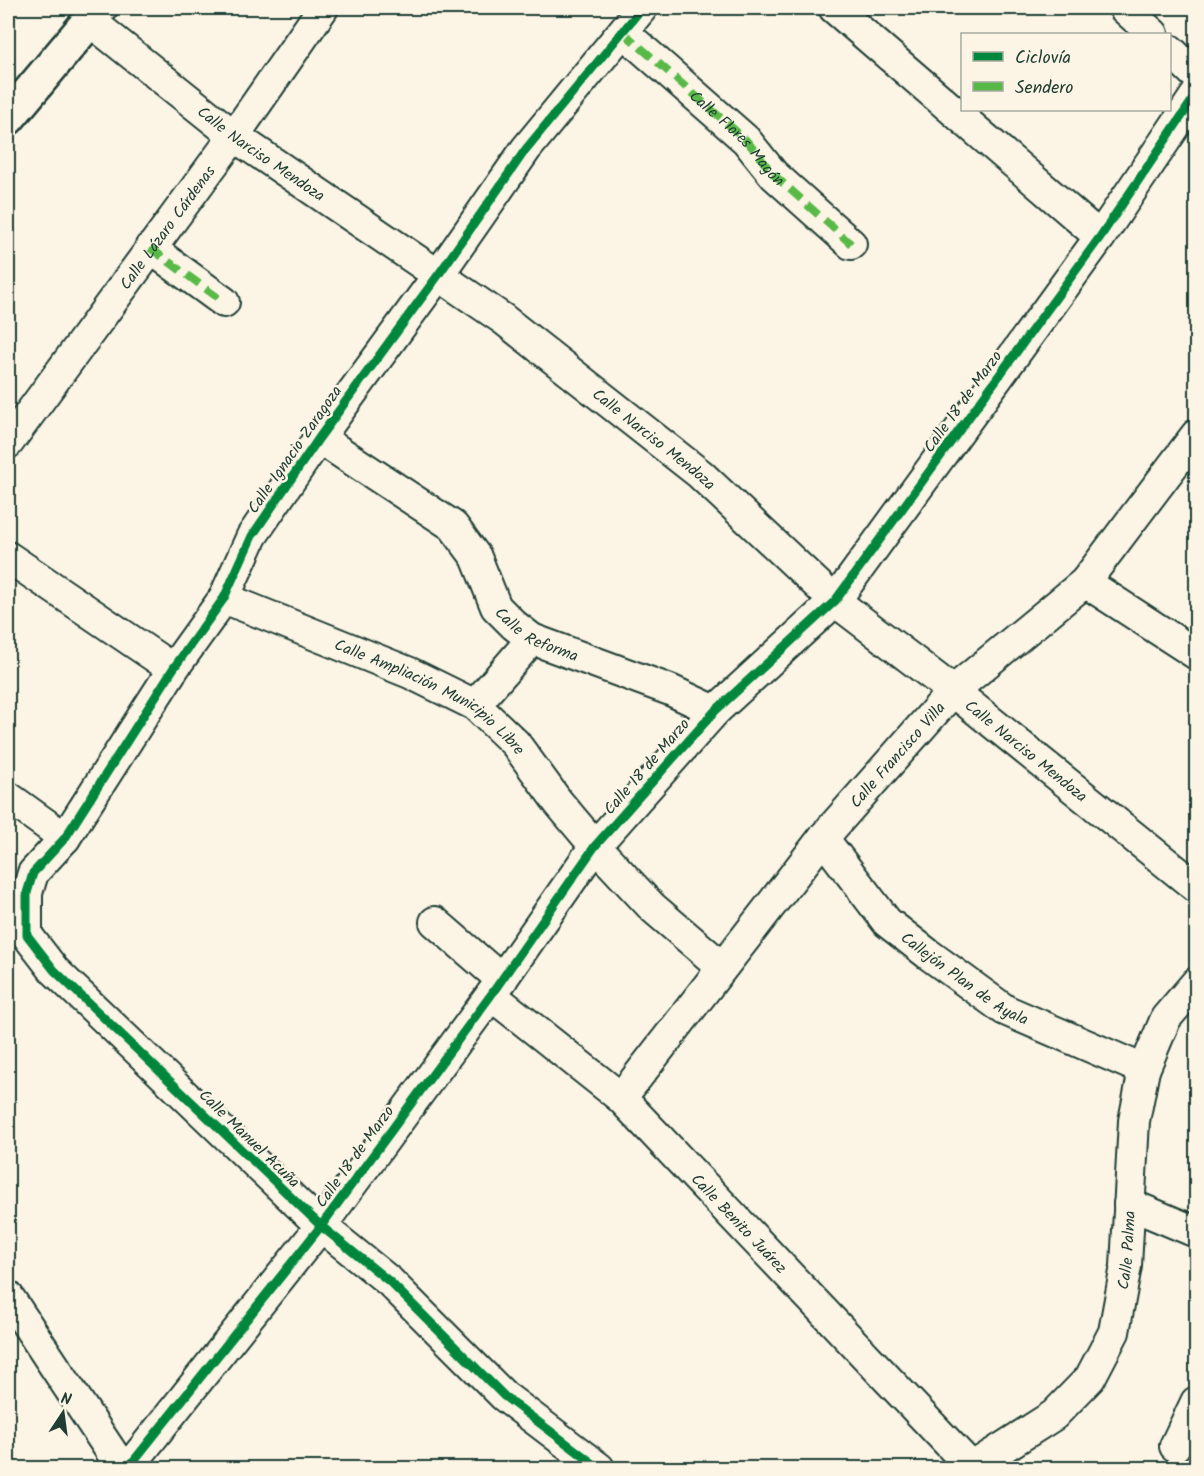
<svg xmlns="http://www.w3.org/2000/svg" width="1204" height="1476" viewBox="0 0 1204 1476" font-family="Kalam,sans-serif">
<style>
.lines{fill:none;stroke-linecap:round;stroke-linejoin:round}
.minor-casing{stroke:#1f3d34;stroke-width:34}
.primary-casing{stroke:#1f3d34;stroke-width:38}
.minor{stroke:#fcf5e5;stroke-width:30}
.primary{stroke:#fcf5e5;stroke-width:33}
.quiet{stroke:#58b947;stroke-width:8;stroke-dasharray:15 8;stroke-linecap:butt}
.cycleway-casing{stroke:#fcf5e5;stroke-width:13}
.cycleway{stroke:#00873e;stroke-width:9}
.labels{text-anchor:middle;stroke-width:5;stroke-linejoin:round;paint-order:stroke}
.street-label{font-size:16px;fill:#1f3d34;stroke:#fcf5e5}
</style>
<rect width="100%" height="100%" fill="#fcf5e5"/>
<filter id="ink" filterUnits="userSpaceOnUse"><feTurbulence type="fractalNoise" baseFrequency=".0167" numOctaves="2"/><feDisplacementMap in="SourceGraphic" scale="12" xChannelSelector="R" yChannelSelector="G"/><feConvolveMatrix kernelMatrix="1 2 1 2 8 2 1 2 1" color-interpolation-filters="sRGB"/></filter>
<g filter="url(#ink)">
<g class="lines">
<!-- minor casing -->
<g class="minor-casing">
<g id="minor">
<path d="M 834,8 L 1100,237"/>
<path d="M 1124,8 L 1153,34"/>
<path id="s1" d="M 89,20 L 234,136 L 503,319 L 700,474 L 835,601 L 953,691 L 1196,887"/>
<path d="M 623,32 L 746,140 L 774,175 L 851,244"/>
<path d="M 1170,50 L 1196,75"/>
<path d="M 150,248 L 224,302"/>
<path id="s2" d="M 319,438 L 453,526 L 476,557 L 496,607 L 514,625 L 532,639 L 670,690 L 715,711"/>
<path id="s3" d="M 8,443 L 234,136 L 323,8"/>
<path d="M 8,557 L 173,669"/>
<path d="M 1085,582 L 1196,654"/>
<path id="s4" d="M 224,598 L 410,673 L 475,705 L 515,743 L 558,802 L 595,846 L 652,907 L 722,967"/>
<path d="M 475,705 L 532,639"/>
<path d="M 8,797 L 65,838"/>
<path id="s5" d="M 823,838 L 887,922 L 928,954 L 1005,1010 L 1144,1070"/>
<path d="M 435,922 L 502,980"/>
<path id="s6" d="M 491,995 L 621,1098 L 972,1468"/>
<path id="s7" d="M 621,1098 L 823,838 L 953,691 L 1085,582 L 1196,435"/>
<path d="M 1129,1204 L 1196,1232"/>
<path d="M 8,1296 L 122,1468"/>
<path d="M 1175,1446 L 1196,1402"/>
<path d="M 128,1468 L 321,1226 L 491,995 L 595,846 L 715,711 L 835,601 L 1100,237 L 1196,95"/>
<path d="M 599,1468 L 504,1396 L 390,1282 L 321,1226 L 54,970 L 27,935 L 27,893 L 33,873 L 65,838 L 173,669 L 224,598 L 252,536 L 319,438 L 439,274 L 526,149 L 642,8"/>
<path id="s8" d="M 971,1468 L 1054,1415 L 1090,1378 L 1114,1332 L 1126,1266 L 1134,1121 L 1144,1070 L 1166,1018 L 1196,983"/>
</g>
</g>
<!-- primary casing -->
<g class="primary-casing">
<path id="primary" d="M 8,118 L 100,8"/>
</g>
<!-- minor -->
<use href="#minor" class="minor"/>
<!-- primary -->
<use href="#primary" class="primary"/>
<!-- quiet -->
<g class="quiet">
<path id="s9" d="M 623,32 L 746,140 L 774,175 L 851,244"/>
<path d="M 150,248 L 224,302"/>
</g>
<!-- cycleway casing -->
<g class="cycleway-casing">
<path id="cycleway" d="M 128,1468 L 321,1226 L 491,995 L 595,846 L 715,711 L 835,601 L 1100,237 L 1196,95
M 599,1468 L 504,1396 L 390,1282 L 321,1226 L 54,970 L 27,935 L 27,893 L 33,873 L 65,838 L 173,669 L 224,598 L 252,536 L 319,438 L 439,274 L 526,149 L 642,8"/>
</g>
<!-- cycleway -->
<use href="#cycleway" class="cycleway"/>
</g>
</g>
<g class="labels">
<!-- street labels -->
<g class="street-label">
<text dy="6" stroke="none"><textPath href="#s9" startOffset="156">Calle Flores Magón</textPath></text>
<text dy="6" stroke="none"><textPath href="#s1" startOffset="218">Calle Narciso Mendoza</textPath></text>
<text dy="6" stroke="none"><textPath href="#s3" startOffset="268">Calle Lázaro Cárdenas</textPath></text>
<text transform="translate(962 401) rotate(-54)" y="6">Calle 18 de Marzo</text>
<text dy="6" stroke="none"><textPath href="#s1" startOffset="704">Calle Narciso Mendoza</textPath></text>
<text transform="translate(294 449) rotate(-55)" y="6">Calle Ignacio Zaragoza</text>
<text dy="6" stroke="none"><textPath href="#s2" startOffset="303">Calle Reforma</textPath></text>
<text dy="6" stroke="none"><textPath href="#s4" startOffset="230">Calle Ampliación Municipio Libre</textPath></text>
<text dy="6" stroke="none"><textPath href="#s1" startOffset="1190">Calle Narciso Mendoza</textPath></text>
<text dy="6" stroke="none"><textPath href="#s7" startOffset="441">Calle Francisco Villa</textPath></text>
<text transform="translate(646 766) rotate(-49)" y="6">Calle 18 de Marzo</text>
<text dy="6" stroke="none"><textPath href="#s5" startOffset="202">Callejón Plan de Ayala</textPath></text>
<text transform="translate(250 1138) rotate(44)" y="6">Calle Manuel Acuña</text>
<text transform="translate(354 1156) rotate(-54)" y="6">Calle 18 de Marzo</text>
<text dy="6" stroke="none"><textPath href="#s6" startOffset="338">Calle Benito Juárez</textPath></text>
<text dy="6" stroke="none"><textPath href="#s8" startOffset="285">Calle Palma</textPath></text>
</g>
</g>
<!-- margin -->
<rect width="1204" height="1476" fill="none" stroke="#fcf5e5" stroke-width="30"/>
<rect x="15" y="15" width="1174" height="1446" fill="none" stroke="#1f3d34" stroke-width="2" filter="url(#ink)"/>
<!-- legend -->
<rect x="961" y="33" width="210" height="78" fill="#fcf5e5" stroke="#a4ab9e" stroke-width="1.5"/>
<rect x="973" y="52" width="30" height="9" fill="#00873e" stroke="#a4ab9e" stroke-width="1.5"/>
<text x="1015" y="63" font-size="18" fill="#1f3d34">Ciclovía</text>
<rect x="973" y="82" width="30" height="9" fill="#58b947" stroke="#a4ab9e" stroke-width="1.5"/>
<text x="1015" y="93" font-size="18" fill="#1f3d34">Sendero</text>
<!-- north arrow -->
<g transform="translate(63 1413) rotate(13)" stroke="#fcf5e5" stroke-width="4.5" paint-order="stroke">
<path d="M0-4.5L10 22L0 15L-10 22Z" fill="#1f3d34"/>
<text y="-9" font-size="16" font-weight="bold" text-anchor="middle" fill="#1f3d34">N</text>
</g>
</svg>
